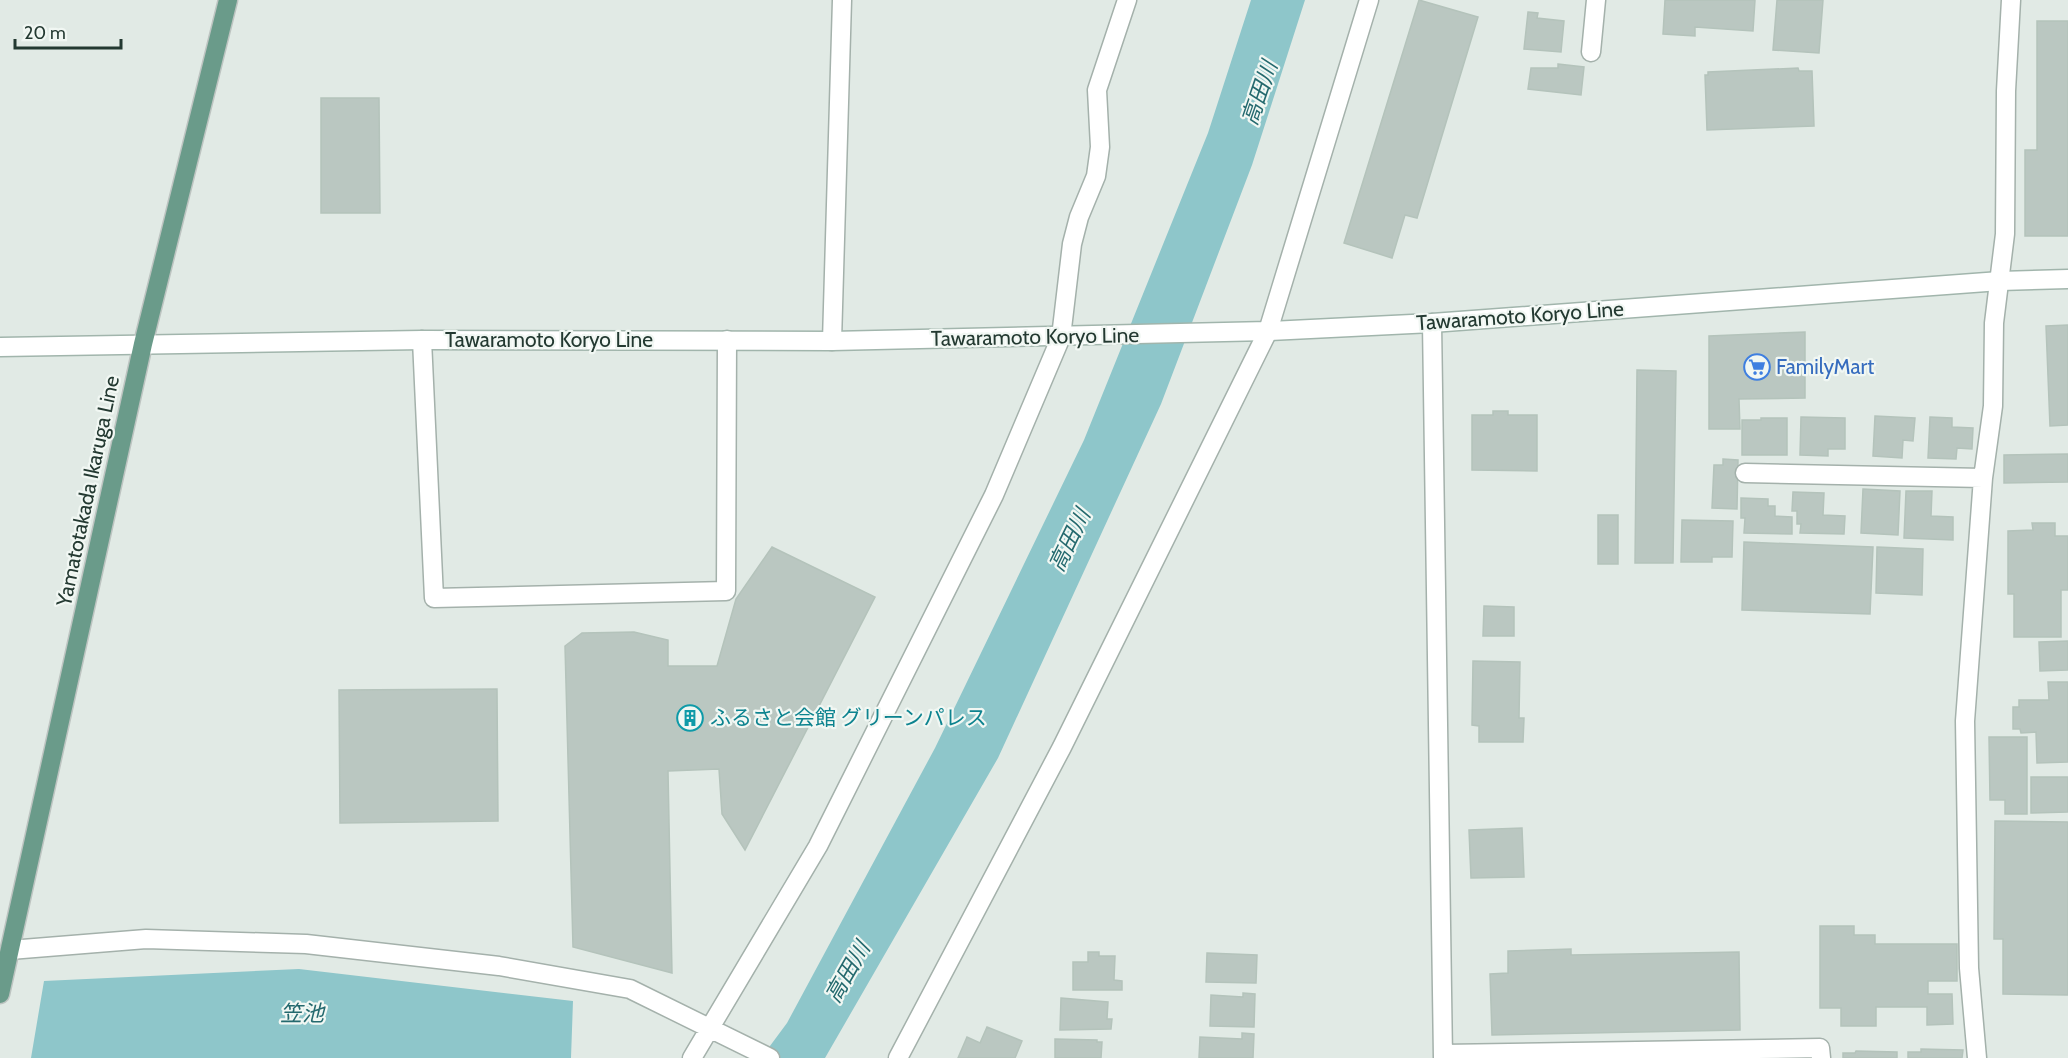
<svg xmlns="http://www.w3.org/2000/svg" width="2068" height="1058" viewBox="0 0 2068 1058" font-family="Cabin,'Noto Sans JP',sans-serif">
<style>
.water{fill:#8ec6ca}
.building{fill:#bac7c1;stroke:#b4c3bb;stroke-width:1.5}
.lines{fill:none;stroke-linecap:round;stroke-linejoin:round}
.lane-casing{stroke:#a4b1ab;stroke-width:21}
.street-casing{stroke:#a4b1ab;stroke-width:21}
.secondary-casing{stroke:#a1b5ac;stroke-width:21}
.primary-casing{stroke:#bdc4c1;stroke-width:21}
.lane{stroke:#fff;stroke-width:18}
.street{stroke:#fff;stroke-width:18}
.secondary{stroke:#fff;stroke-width:18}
.primary{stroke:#6a9b8a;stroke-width:18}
.labels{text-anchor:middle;stroke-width:4.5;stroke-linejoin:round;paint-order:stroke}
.street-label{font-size:21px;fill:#233931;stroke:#f1f7f3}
.shop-label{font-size:21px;fill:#366cbe;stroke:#f1f7f3;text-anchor:start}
.culture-label{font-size:21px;fill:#0d838f;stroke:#f1f7f3;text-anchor:start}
.water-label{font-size:22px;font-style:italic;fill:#24696e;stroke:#f1f7f3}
</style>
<rect width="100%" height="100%" fill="#e1eae5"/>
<!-- water -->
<path class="water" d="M 1251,0 L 1305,0 L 1252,165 L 1161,404 L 998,758 L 825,1058 L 761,1058 L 787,1023 L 935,748 L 1084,440 L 1208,133 Z
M 299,969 L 573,1001 L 571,1058 L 31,1058 L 44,981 Z"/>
<!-- building -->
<path class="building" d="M 1419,0 L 1478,17 L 1417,218 L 1405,215 L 1392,258 L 1344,243 Z
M 1665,0 L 1755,0 L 1753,31 L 1695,27 L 1695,36 L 1663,34 Z
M 1777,0 L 1823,0 L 1819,53 L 1773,50 Z
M 1528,12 L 1538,13 L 1537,18 L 1564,21 L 1561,52 L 1524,49 Z
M 2037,21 L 2068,21 L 2068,236 L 2025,236 L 2025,150 L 2037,150 Z
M 1558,64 L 1584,67 L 1581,95 L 1528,89 L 1531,68 L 1558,68 Z
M 1798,68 L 1799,71 L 1812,71 L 1814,126 L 1707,130 L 1705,75 L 1708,75 L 1708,72 Z
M 321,98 L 379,98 L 380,213 L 321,213 Z
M 2068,325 L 2068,425 L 2050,426 L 2046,326 Z
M 1805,332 L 1805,398 L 1739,399 L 1740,429 L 1709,429 L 1709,336 Z
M 1637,370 L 1676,371 L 1673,563 L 1635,563 Z
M 1493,411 L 1508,411 L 1508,415 L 1537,415 L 1537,471 L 1472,470 L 1472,415 L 1493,415 Z
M 1875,416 L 1915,418 L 1913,441 L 1903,440 L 1902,458 L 1873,456 Z
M 1801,417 L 1845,418 L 1845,449 L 1828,449 L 1828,456 L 1800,455 Z
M 1930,417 L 1952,418 L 1952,427 L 1973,428 L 1972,449 L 1957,448 L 1956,459 L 1928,458 Z
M 1761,418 L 1787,418 L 1787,455 L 1742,455 L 1742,420 L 1761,420 Z
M 2068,454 L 2068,482 L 2004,483 L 2004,455 Z
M 1723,459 L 1738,460 L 1737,509 L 1712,508 L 1714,465 L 1723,465 Z
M 1863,489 L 1900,491 L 1898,535 L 1861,533 Z
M 1906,491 L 1932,491 L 1931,516 L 1953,517 L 1953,540 L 1904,538 Z
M 1793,492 L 1824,493 L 1823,515 L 1845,516 L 1844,534 L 1800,533 L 1801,524 L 1797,524 L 1797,511 L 1792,511 Z
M 1741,498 L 1768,499 L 1768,506 L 1775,506 L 1775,516 L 1792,517 L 1792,534 L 1744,533 L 1745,518 L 1741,518 Z
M 1598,515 L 1618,515 L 1618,564 L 1598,564 Z
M 1682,520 L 1733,521 L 1732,557 L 1712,557 L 1712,562 L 1681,562 Z
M 2032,523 L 2055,523 L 2055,536 L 2068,536 L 2068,590 L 2061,590 L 2061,637 L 2014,637 L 2014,594 L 2008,594 L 2008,531 L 2033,530 Z
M 1744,542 L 1873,547 L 1870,614 L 1742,610 Z
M 772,547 L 875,597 L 745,850 L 722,814 L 719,769 L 668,771 L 672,973 L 573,947 L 565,646 L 582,633 L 634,632 L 668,640 L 668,666 L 717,666 L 736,599 Z
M 1877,547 L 1923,549 L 1922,595 L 1876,593 Z
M 1484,606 L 1514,607 L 1514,636 L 1483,636 Z
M 2068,641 L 2068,670 L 2040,671 L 2039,642 Z
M 1473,661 L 1520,662 L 1519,718 L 1524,718 L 1523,742 L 1479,742 L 1479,726 L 1472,725 Z
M 2048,682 L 2068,682 L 2068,762 L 2037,763 L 2036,732 L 2021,733 L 2020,729 L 2013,729 L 2013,707 L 2019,707 L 2019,700 L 2049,700 Z
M 497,689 L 498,821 L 340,823 L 339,690 Z
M 1989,737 L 2027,737 L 2027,814 L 2005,814 L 2005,800 L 1990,800 Z
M 2031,777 L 2068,777 L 2068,812 L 2031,813 Z
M 1995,821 L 2068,822 L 2068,995 L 2003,994 L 2003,939 L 1994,939 Z
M 1522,828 L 1524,877 L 1471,878 L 1469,830 Z
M 1820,926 L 1854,926 L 1854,935 L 1875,935 L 1875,944 L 1957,944 L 1957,981 L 1928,981 L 1928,994 L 1952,994 L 1953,1024 L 1927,1025 L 1927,1007 L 1876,1007 L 1876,1026 L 1841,1026 L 1841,1008 L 1820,1008 Z
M 1571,949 L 1571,955 L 1739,952 L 1740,1030 L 1492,1035 L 1490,974 L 1508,973 L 1508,951 Z
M 1088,952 L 1099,952 L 1099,956 L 1115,956 L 1114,980 L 1122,981 L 1122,990 L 1073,990 L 1073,962 L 1088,962 Z
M 1207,953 L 1257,955 L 1256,983 L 1206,982 Z
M 1243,993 L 1255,994 L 1254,1027 L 1210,1026 L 1211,995 L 1243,997 Z
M 1061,998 L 1108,1002 L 1107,1019 L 1112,1019 L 1111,1029 L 1060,1030 Z
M 987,1027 L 1022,1041 L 1015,1058 L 958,1058 L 967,1037 L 980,1043 Z
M 1242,1033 L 1254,1034 L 1253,1058 L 1199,1058 L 1200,1037 L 1242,1039 Z
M 1055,1039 L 1097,1040 L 1097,1042 L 1102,1042 L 1101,1058 L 1055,1058 Z
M 1921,1049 L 1963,1050 L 1962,1058 L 1908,1058 L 1908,1052 L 1921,1052 Z
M 1856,1051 L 1897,1052 L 1897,1058 L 1843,1058 L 1843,1053 L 1855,1053 Z"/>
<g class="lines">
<!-- lane casing -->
<g class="lane-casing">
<path id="lane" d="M 422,340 L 434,598 L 726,591 L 727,340"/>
</g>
<!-- street casing -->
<g class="street-casing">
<path id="street" d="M 1591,52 L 1596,0
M 1432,323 L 1443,1058
M 832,341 L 842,0
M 1745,473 L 1983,478
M 10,950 L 146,939 L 306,944 L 499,966 L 630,989 L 770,1058
M 1443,1054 L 1820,1048 L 1821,1058
M 692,1058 L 818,846 L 994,495 L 1061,337 L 1072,244 L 1079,217 L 1096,176 L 1100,147 L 1097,90 L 1127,0
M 898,1058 L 1062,747 L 1268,331 L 1369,0
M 1977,1058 L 1969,968 L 1965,721 L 1983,478 L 1993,406 L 1994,323 L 2005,234 L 2006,91 L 2011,0"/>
</g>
<!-- secondary casing -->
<g class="secondary-casing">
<path id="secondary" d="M 0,347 L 422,340 L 832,341 L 1268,331 L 1432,323 L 2000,281 L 2068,279"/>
</g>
<!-- primary casing -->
<g class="primary-casing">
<path id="primary" d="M 0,994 L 143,344 L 228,0"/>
</g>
<!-- lane -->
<use href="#lane" class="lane"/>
<!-- street -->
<use href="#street" class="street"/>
<!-- secondary -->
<use href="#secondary" class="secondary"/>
<!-- primary -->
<use href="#primary" class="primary"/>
</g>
<!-- icons -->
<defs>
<g id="supermarket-ring" transform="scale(1.35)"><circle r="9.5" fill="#f1f7f3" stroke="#3f7fe0" stroke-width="1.5"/><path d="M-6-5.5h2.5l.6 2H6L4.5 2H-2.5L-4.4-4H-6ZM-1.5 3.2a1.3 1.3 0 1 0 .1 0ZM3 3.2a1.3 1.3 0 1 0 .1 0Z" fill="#3f7fe0"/></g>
<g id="building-ring" transform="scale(1.35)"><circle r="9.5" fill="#f1f7f3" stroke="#0f9aa8" stroke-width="1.5"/><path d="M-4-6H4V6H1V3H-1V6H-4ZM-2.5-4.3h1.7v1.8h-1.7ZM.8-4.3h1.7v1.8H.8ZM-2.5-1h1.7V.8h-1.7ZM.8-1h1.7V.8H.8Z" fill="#0f9aa8"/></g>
</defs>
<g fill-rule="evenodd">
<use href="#supermarket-ring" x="1757" y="367"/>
<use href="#building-ring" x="690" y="718"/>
</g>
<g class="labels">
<!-- street labels -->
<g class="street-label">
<text transform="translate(1520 316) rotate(-4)" y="7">Tawaramoto Koryo Line</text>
<text transform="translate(1035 337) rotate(-1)" y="7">Tawaramoto Koryo Line</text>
<text x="549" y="347">Tawaramoto Koryo Line</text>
<text transform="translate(88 491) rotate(-78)" y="7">Yamatotakada Ikaruga Line</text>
</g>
<!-- shop labels -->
<g class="shop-label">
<text x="1776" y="374">FamilyMart</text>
</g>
<!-- culture labels -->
<g class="culture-label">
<text x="710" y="725">ふるさと会館 グリーンパレス</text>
</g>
<!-- water labels -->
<g class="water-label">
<text transform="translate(1259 93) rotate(-71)" y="8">高田川</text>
<text transform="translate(1069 540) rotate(-64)" y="8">高田川</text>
<text transform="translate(847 972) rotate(-60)" y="8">高田川</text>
<text x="302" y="1021">笠池</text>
</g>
</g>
<!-- scale -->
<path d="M15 39v9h106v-9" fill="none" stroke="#233931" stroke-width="3"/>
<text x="24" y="39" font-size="18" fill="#233931" stroke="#f1f7f3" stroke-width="4.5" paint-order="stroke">20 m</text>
</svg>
